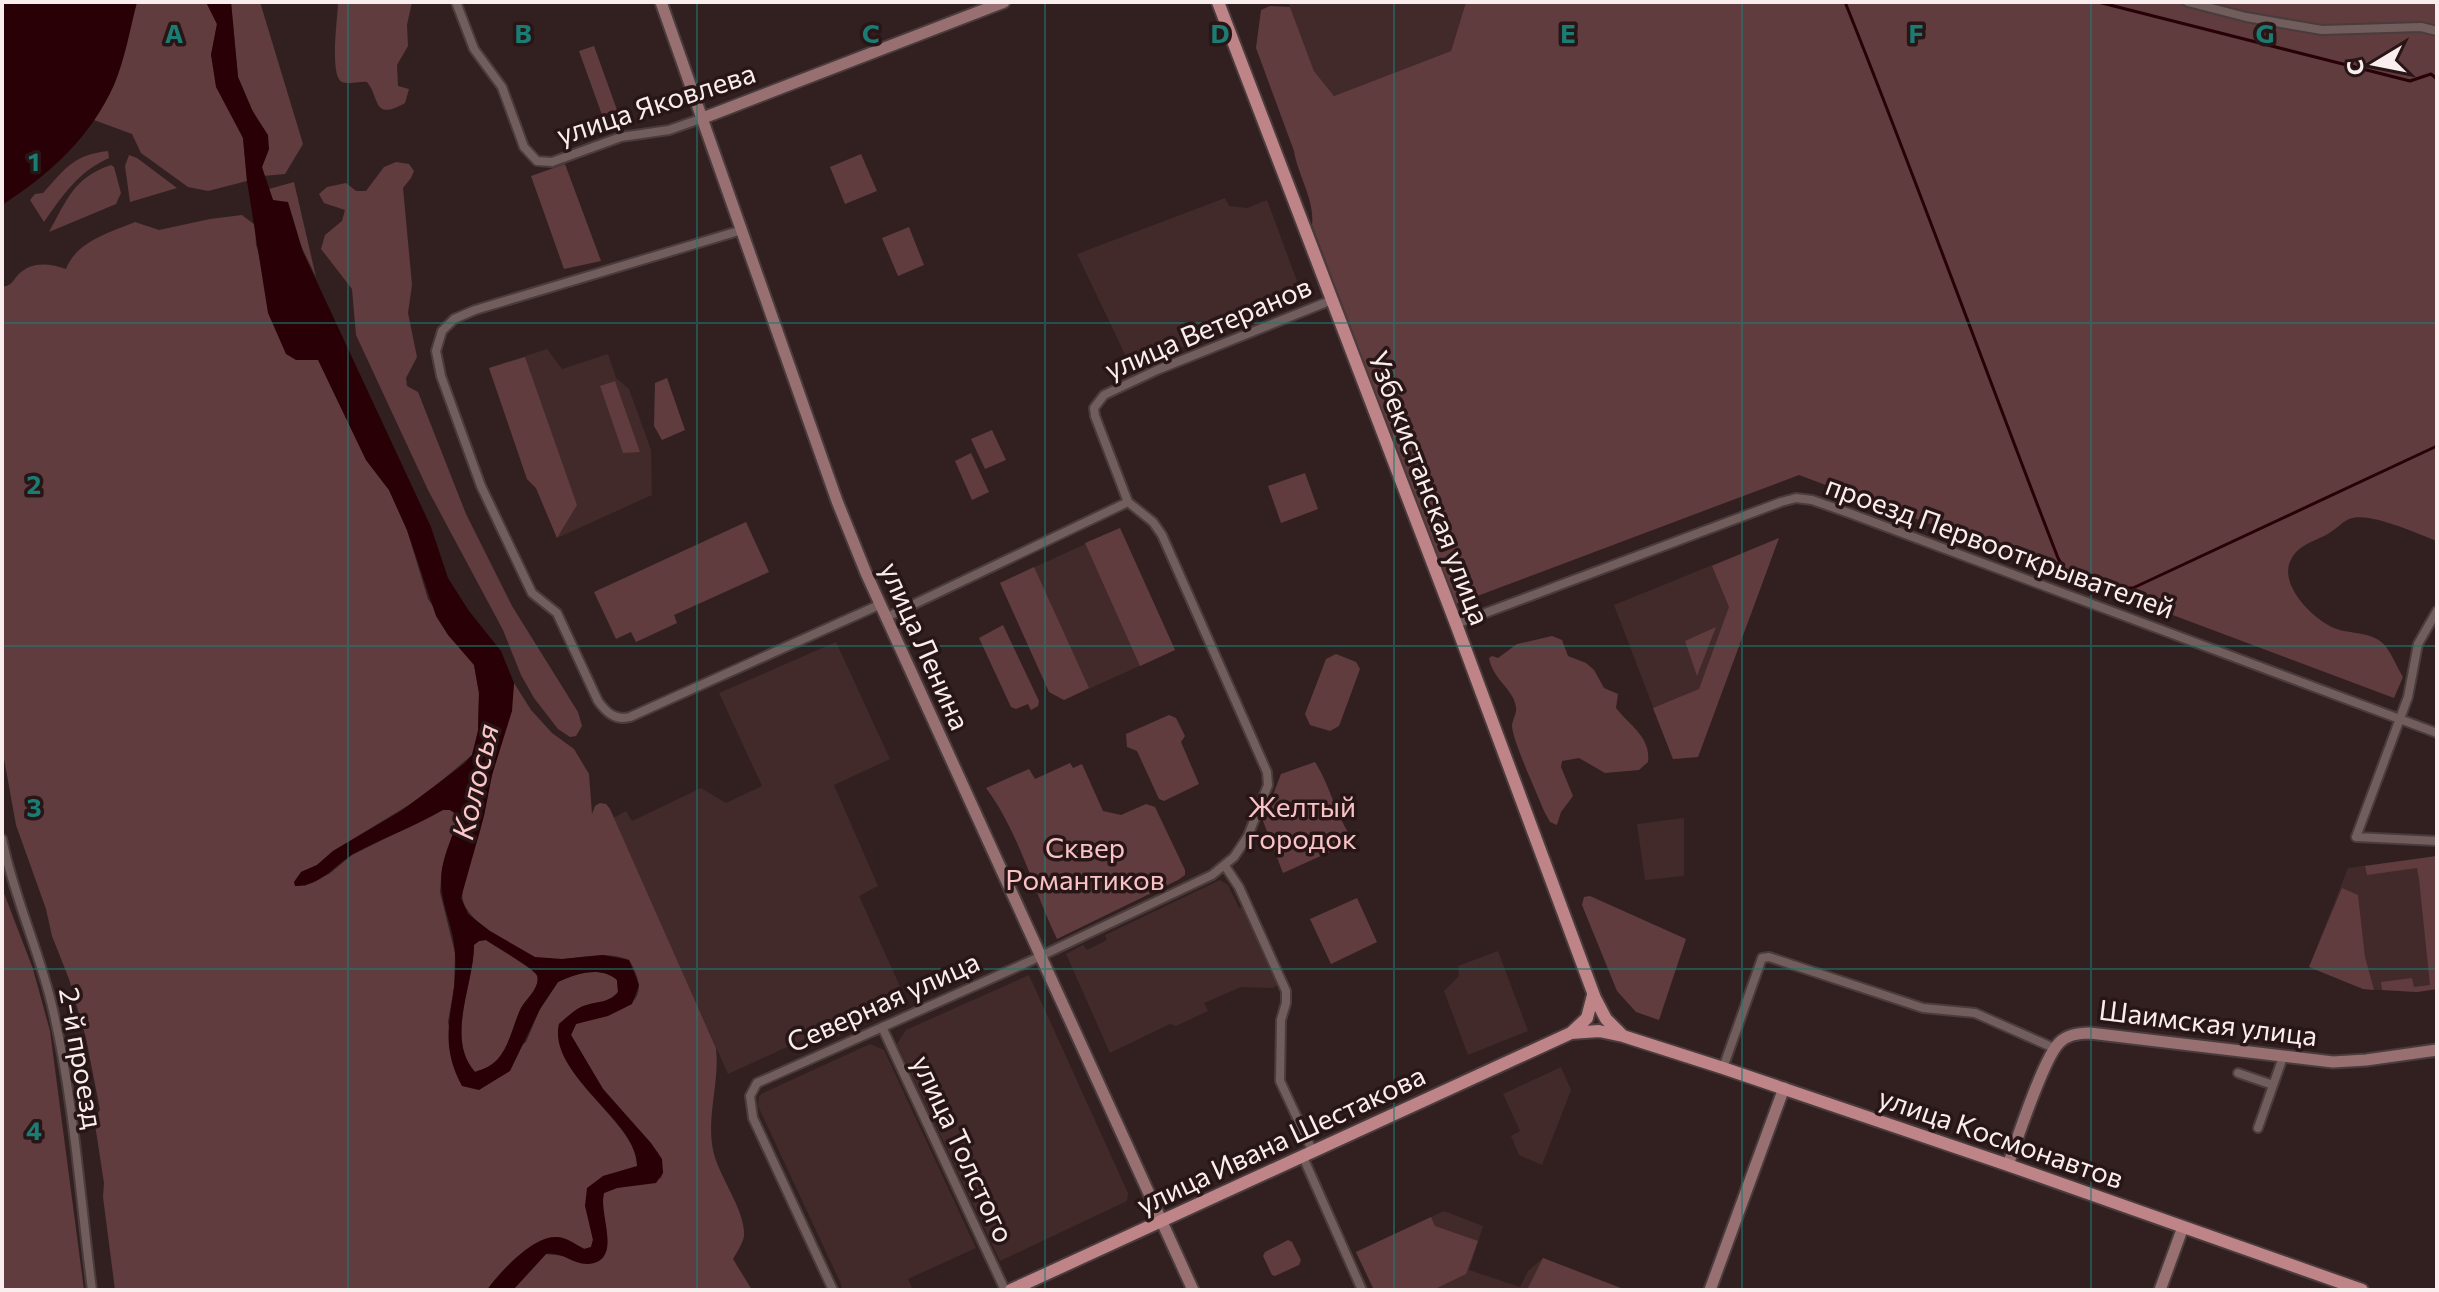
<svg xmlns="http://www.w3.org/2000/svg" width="2439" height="1292" viewBox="0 0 2439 1292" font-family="Commissioner,sans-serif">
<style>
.built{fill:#42292a}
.green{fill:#603c3e}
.water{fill:#280006;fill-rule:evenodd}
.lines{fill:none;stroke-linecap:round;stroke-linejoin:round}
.stream{stroke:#280006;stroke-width:3}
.street-casing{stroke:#4a3b3c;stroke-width:12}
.secondary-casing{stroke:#4a3b3c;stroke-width:15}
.primary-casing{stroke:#4a3b3c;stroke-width:16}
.street{stroke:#725d5d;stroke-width:8}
.secondary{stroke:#987072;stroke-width:11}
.primary{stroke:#be8487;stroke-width:12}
.grid{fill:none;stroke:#1b7c74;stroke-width:2;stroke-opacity:0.55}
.labels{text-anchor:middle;stroke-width:7;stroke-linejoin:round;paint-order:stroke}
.street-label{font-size:28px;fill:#faeded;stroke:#281617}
.park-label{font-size:28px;fill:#f9c3c6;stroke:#281617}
.water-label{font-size:30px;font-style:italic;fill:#fdc7c9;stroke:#281617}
.grid-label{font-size:26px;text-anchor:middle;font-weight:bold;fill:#1b7c74;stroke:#281617;stroke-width:7;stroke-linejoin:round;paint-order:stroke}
</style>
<rect width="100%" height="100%" fill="#322021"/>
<!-- built -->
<path class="built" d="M 1288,2 L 1466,2 L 1451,51 L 1334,96 L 1314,71 Z
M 1225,198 L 1229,206 L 1247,208 L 1267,200 L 1304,300 L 1131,367 L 1077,254 Z
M 547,349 L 562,369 L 608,354 L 616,378 L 629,389 L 651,450 L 652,495 L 557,538 L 536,488 L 527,479 L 489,368 Z
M 1120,528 L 1175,650 L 1064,700 L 1049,692 L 1000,583 Z
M 1779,538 L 1698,757 L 1673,759 L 1614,605 Z
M 836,642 L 890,759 L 834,785 L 878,886 L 859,896 L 908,1004 L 829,1040 L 824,1030 L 728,1074 L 613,818 L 626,811 L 632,821 L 701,788 L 726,803 L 762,786 L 719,693 Z
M 1684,818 L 1684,876 L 1645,880 L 1637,824 Z
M 2437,856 L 2437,989 L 2417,992 L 2363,989 L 2309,967 L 2348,868 Z
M 1220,880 L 1228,885 L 1239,908 L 1243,907 L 1279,984 L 1273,988 L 1241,987 L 1204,1003 L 1208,1011 L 1176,1026 L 1170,1024 L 1110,1053 L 1066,954 L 1083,945 L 1087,950 L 1107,940 L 1105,935 Z
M 1498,951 L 1528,1031 L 1468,1055 L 1444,991 L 1459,976 L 1458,966 Z
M 1029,975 L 1128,1193 L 1127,1201 L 1000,1261 L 897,1044 L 906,1030 Z
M 870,1044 L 884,1050 L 976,1248 L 908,1279 L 913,1290 L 842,1290 L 841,1284 L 758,1106 L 759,1096 L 763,1093 Z
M 1561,1067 L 1571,1090 L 1542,1165 L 1519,1155 L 1511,1136 L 1520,1131 L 1503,1094 Z
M 1444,1211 L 1483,1226 L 1469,1270 L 1520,1287 L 1528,1271 L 1543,1258 L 1626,1290 L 1374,1290 L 1356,1252 Z"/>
<!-- green -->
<path class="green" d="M 137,2 L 206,2 L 217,24 L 211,55 L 243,138 L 247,181 L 208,191 L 188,187 L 141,153 L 132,134 L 94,120 L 114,84 Z
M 231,2 L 260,2 L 303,144 L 285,174 L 263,176 L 262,167 L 269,149 L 238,77 Z
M 338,2 L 412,2 L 407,25 L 408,46 L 397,65 L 398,86 L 409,89 L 405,103 C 372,122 380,97 367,82 C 360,81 349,85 342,82 C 329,76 338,17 338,2 Z
M 1466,2 L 2437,2 L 2437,541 C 2417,534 2369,511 2349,519 C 2342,522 2333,532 2324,536 C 2314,541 2300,545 2293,556 C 2276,580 2307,613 2328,625 C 2344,635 2364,630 2380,641 C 2390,648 2396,666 2403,677 L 2394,698 L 1799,475 L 1456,604 L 1312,225 C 1315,200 1298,176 1294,151 L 1256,48 L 1261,10 L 1270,6 L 1290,7 L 1314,71 L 1334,96 L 1451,51 Z
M 594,46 L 617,110 L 602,115 L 579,51 Z
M 108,151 L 109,158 C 78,172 63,195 44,222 L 30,200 L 35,194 L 43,193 C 66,168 73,155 108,151 Z
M 861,154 L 877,191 L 845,204 L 830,167 Z
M 129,155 L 137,158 L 177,188 L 130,202 L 125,166 Z
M 396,162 L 409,164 L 414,171 L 411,178 L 403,188 L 412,285 L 408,313 L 417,357 L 406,378 L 407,386 L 418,392 L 466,514 L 512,606 L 578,712 L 582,726 L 576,736 L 570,737 L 558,729 L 534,698 L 521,675 L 503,630 L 428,490 L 356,335 L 352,289 L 321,249 L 325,235 L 342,221 L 345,210 L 324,203 L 319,194 L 327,187 L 346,183 L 356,191 L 366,191 L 384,167 Z
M 565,164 L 601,261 L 564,269 L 531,176 Z
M 111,165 L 114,167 L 121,193 L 116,204 L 49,232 C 67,200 73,178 111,165 Z
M 294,182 L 316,277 L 280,202 L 273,200 L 269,189 Z
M 242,215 L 255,225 L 256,245 L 296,360 L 318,359 L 366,460 L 389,490 L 407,530 L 428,599 L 474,665 L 479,693 L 478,731 L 472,755 L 422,797 L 333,851 L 317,865 L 301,872 L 304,886 L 329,874 L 352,855 L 443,810 L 450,810 L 459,816 L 442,868 L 440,892 L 455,953 L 454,987 L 448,1022 L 462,1086 L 526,1042 L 540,1009 L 558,982 C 577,973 601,966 617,980 L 618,992 C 609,1004 594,1001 581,1007 C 573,1011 566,1018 559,1024 C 552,1081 639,1122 637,1167 L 603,1176 L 591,1226 L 593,1240 L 591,1247 L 585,1249 C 574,1244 568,1237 556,1237 C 533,1236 500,1272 487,1290 L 115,1290 L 103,1197 L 104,1183 L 94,1118 L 100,1110 L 86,1038 L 69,979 L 52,936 L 46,909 L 16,825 L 2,748 L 2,287 C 12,285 11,283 17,276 C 30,261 49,263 66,269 C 77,241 109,233 135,222 L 159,230 L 210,219 Z
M 909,227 L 924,265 L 898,276 L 882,238 Z
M 525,357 L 577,505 L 557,538 L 536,488 L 527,479 L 489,368 Z
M 667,378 L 685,430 L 662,440 L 654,426 L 655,383 Z
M 615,381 L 640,452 L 623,453 L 600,386 Z
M 992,430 L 1006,460 L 985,469 L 971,439 Z
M 971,453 L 989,492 L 972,500 L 955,461 Z
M 1305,473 L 1318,509 L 1281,523 L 1268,486 Z
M 746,522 L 769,572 L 674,615 L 677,623 L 636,642 L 631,632 L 616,639 L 594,592 Z
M 1120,528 L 1175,650 L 1140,666 L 1085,543 Z
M 1779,538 L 1698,757 L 1673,759 L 1653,708 L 1699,689 L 1729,607 L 1712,566 Z
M 1034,567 L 1089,688 L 1064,700 L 1049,692 L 1000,583 Z
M 1003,625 L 1039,701 L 1038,706 L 1031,710 L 1028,704 L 1016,709 L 1011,707 L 979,638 Z
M 1716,627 L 1697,676 L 1685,641 Z
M 1552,636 L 1562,640 L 1568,656 L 1586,663 L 1594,670 L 1604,688 L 1618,694 L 1616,708 C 1630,726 1651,737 1648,762 L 1639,770 L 1605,773 L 1579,758 L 1562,761 L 1561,767 L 1573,796 L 1561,812 L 1557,825 L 1550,822 L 1544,811 C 1537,793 1513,742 1512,726 C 1512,720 1517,714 1516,707 C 1513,688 1493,680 1489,658 L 1492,656 L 1498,658 L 1517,644 Z
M 1336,654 L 1356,662 L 1360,669 L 1339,726 L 1330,731 L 1310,725 L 1305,714 L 1326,659 Z
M 514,683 L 531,710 L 552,733 L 574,749 L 589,774 L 592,814 L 595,806 L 600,803 L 606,804 L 610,809 L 716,1048 C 720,1083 705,1120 714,1154 C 720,1178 746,1212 744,1236 C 743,1243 737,1252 733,1259 L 752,1290 L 513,1290 L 546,1254 L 565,1256 L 606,1252 C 611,1232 599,1213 604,1193 L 617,1188 L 661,1178 L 663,1172 L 658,1153 L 603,1089 L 571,1035 L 576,1024 C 610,1011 660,1011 629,960 C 599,947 564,966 533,957 C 512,950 469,922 463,901 C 459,888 476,846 480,831 C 485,811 488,791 493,771 C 501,741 512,714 514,683 Z
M 1169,715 L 1176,718 L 1185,736 L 1181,742 L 1199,784 L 1164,801 L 1159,799 L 1137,751 L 1127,747 L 1126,734 Z
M 1315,762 C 1331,787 1336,817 1354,841 L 1283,873 L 1263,821 L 1281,774 Z
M 1070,763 L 1073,768 L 1082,764 L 1103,811 L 1121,815 L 1146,804 L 1155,807 L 1185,870 L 1185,875 L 1178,880 L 1057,939 C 1033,889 1019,832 986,788 L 1029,769 L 1035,779 Z
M 2437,856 L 2437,989 L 2417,992 L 2382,990 L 2381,982 L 2412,978 L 2414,987 L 2430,985 L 2419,879 L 2417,868 L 2367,875 L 2365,866 Z
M 2,888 L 33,969 L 50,1031 L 84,1290 L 2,1290 Z
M 2342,888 L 2358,895 L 2365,957 L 2374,990 L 2363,989 L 2309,967 Z
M 1590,896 L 1686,939 L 1659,1020 L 1636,1012 L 1617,991 L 1582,905 L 1584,897 Z
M 1357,898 L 1377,942 L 1331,964 L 1310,919 Z
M 486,940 C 495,947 535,969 537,976 C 541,987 526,999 521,1008 C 513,1025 510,1046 497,1060 C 491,1066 484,1069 475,1072 C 445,1038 474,985 474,945 L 479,941 Z
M 1431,1217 L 1435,1226 L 1478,1241 L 1466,1274 L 1433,1290 L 1374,1290 L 1356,1252 Z
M 1288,1240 L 1292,1242 L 1301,1260 L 1299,1265 L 1275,1276 L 1272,1275 L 1263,1256 L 1265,1252 Z
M 1543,1258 L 1626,1290 L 1527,1290 Z"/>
<!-- water -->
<path class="water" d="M 2,2 L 137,2 C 130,29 125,59 114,85 C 91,137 49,175 2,205 Z
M 206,2 L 231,2 L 238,77 L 252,110 L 268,135 L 269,149 L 262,167 L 273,200 L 288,202 L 303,252 L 431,527 L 448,578 L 469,611 L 501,651 L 514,683 L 512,711 L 492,775 L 484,816 L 461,898 L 468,914 L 490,931 L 535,957 L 562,959 L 603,955 L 629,960 L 639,985 L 632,1004 L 608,1016 L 576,1024 L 571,1035 L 603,1089 L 651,1143 L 662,1159 L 663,1173 L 656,1183 L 617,1188 L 604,1193 C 598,1214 624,1261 588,1264 C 573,1265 562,1251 546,1254 L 513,1290 L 487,1290 C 499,1273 533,1236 556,1237 C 568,1238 574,1244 584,1249 L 591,1247 L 593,1240 L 585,1206 L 587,1188 L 603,1176 L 637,1166 C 639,1122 547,1074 559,1024 C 566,1018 573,1011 581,1007 C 594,1001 609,1004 618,992 L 617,980 C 601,966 577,973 558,982 L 540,1009 L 510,1071 L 479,1090 L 462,1086 C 434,1035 459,1005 455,953 C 454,924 437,900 442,869 C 445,851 454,833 459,816 L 450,810 L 443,810 C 414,827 382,838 353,854 C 334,866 319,887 295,886 L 294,882 L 301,872 L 317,865 L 333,851 L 401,811 L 464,764 L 472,755 L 478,731 L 479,693 L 474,665 L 448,635 L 436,616 L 407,530 L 389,490 L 366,460 L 318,360 L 296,360 L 286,354 L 268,313 L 247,181 L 243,138 L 216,87 L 211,55 L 217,24 ZM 486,940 C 495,946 535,969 537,975 C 541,987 526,999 521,1008 C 513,1024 510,1046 497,1060 C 491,1066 484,1069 475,1072 C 445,1039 474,984 474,945 L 479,941 Z"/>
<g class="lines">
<!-- stream -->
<path class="stream" d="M 1845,2 C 1919,186 1986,373 2058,558 L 2065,570 L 2122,588 L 2133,588 L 2437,446
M 2098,2 L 2410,81 L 2431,74 L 2437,79"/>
<!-- street casing -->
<g class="street-casing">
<path id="street" d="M 456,2 L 474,49 L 502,87 L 524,147 L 537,161 L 552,162 L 621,137 L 669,130 L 703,118
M 2188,2 L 2246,17 L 2322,30 L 2421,27 L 2437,31
M 742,230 L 475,310 L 454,319 L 442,331 L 436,351 L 441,376 L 481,486 L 532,593 L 557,613 L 598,701 C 606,712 615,721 630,717 L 879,605
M 2437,611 L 2418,644 L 2408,697 L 2356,837 L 2437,841
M 885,618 L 1128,502
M 1456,624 L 1781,502 L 1796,498 L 1812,500 L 1849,513 L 2437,733
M 2,839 C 14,898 40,952 53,1010 C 74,1101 80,1197 92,1290
M 1225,866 L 1239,887 L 1286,991 L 1286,1003 L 1281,1020 L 1280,1081 L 1313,1152
M 882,1027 L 1005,1290
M 1723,1068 L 1762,958 L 1769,957 L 1923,1008 L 1975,1013 L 2054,1048
M 2238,1073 L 2273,1085
M 2258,1128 L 2283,1057
M 1303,1157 L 1362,1290
M 833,1290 L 753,1118 L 750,1096 L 757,1083 L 1026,963 L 1212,875 L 1234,857 L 1248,836 L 1268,785 L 1267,772 L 1162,535 L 1153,522 L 1128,502 L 1095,416 L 1094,408 L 1104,395 L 1157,370 L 1332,300"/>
</g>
<!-- secondary casing -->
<g class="secondary-casing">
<path id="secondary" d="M 661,2 L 837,501 L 866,573 L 1193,1290
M 703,118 L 1004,2
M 2008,1165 C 2017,1140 2044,1056 2060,1042 C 2068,1034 2080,1033 2090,1033 L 2333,1062 L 2366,1060 L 2437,1050
M 1710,1290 L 1784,1088
M 2160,1290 L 2183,1227"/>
</g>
<!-- primary casing -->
<g class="primary-casing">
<path id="primary" d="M 1218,2 L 1456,624 L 1595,998 L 1606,1019 L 1623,1036
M 1571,1033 L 1599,1031 L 1623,1036 L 1723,1068 L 2008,1165 L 2362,1290
M 1011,1290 L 1571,1033 L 1587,1018 L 1593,995"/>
</g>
<!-- street -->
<use href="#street" class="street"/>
<!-- secondary -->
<use href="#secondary" class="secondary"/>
<!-- primary -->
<use href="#primary" class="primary"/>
</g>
<!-- grid -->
<path class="grid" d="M 348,2 L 348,1290M 697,2 L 697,1290M 1045,2 L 1045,1290M 1394,2 L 1394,1290M 1742,2 L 1742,1290M 2091,2 L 2091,1290M 2,323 L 2437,323M 2,646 L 2437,646M 2,969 L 2437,969"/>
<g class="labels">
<!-- street labels -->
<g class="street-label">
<text transform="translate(656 104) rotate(-18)" y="10">улица Яковлева</text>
<text transform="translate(1208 328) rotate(-23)" y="10">улица Ветеранов</text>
<text transform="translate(1429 488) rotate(69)" y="10">Узбекистанская улица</text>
<text transform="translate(2000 547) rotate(20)" y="10">проезд Первооткрывателей</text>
<text transform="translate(925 646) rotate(66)" y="10">улица Ленина</text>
<text transform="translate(883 1002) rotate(-24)" y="10">Северная улица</text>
<text transform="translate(2208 1023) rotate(7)" y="10">Шаимская улица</text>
<text transform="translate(81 1058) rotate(80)" y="10">2-й проезд</text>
<text transform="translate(2001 1138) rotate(19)" y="10">улица Космонавтов</text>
<text transform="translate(1281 1140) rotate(-25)" y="10">улица Ивана Шестакова</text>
<text transform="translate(963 1149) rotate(65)" y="10">улица Толстого</text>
</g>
<!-- park labels -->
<g class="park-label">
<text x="1302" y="817">Желтый<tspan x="1302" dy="32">городок</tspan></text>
<text x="1085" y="858">Сквер<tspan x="1085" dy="32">Романтиков</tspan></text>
</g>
<!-- water labels -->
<g class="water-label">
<text transform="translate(476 782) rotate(-77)" y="10">Колосья</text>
</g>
</g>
<g class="grid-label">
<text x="174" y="43">A</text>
<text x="523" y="43">B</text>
<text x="871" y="43">C</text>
<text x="1220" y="43">D</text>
<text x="1568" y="43">E</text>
<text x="1916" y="43">F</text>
<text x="2265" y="43">G</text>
<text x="34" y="171">1</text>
<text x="34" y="494">2</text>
<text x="34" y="817">3</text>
<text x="34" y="1140">4</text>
</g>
<!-- border -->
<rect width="2439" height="1292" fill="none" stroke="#faeded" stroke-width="8"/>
<!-- north arrow -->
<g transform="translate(2375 64) rotate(260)" stroke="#281617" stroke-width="6" paint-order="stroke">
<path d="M0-6L14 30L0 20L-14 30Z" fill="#faeded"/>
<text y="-12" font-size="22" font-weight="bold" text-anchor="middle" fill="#faeded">С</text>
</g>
</svg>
